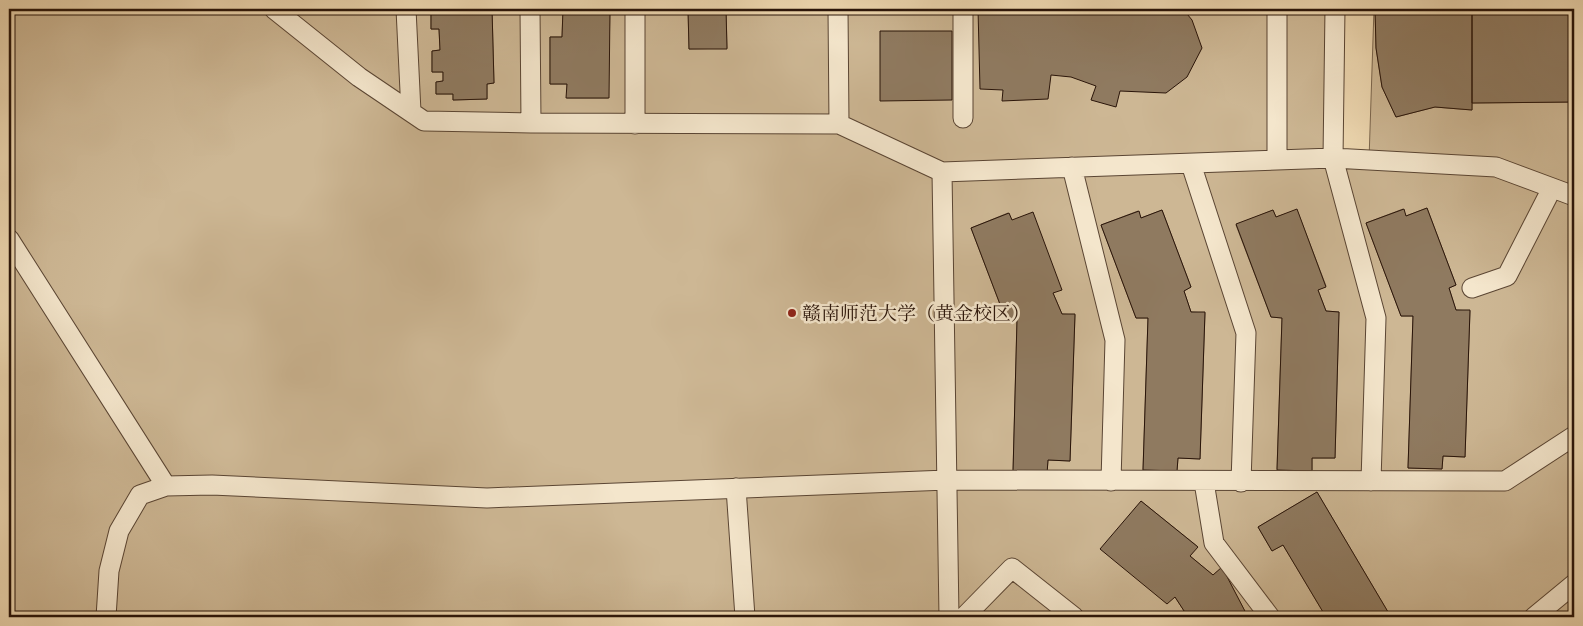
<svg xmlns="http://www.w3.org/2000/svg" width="1583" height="626" viewBox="0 0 1583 626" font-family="'Gentium Book Plus','Noto Serif SC',serif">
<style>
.green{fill:#cdb794;stroke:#7b664e;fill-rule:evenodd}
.building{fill:#8f7a60;stroke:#291409}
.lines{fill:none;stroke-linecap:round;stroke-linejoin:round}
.street-casing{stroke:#5a4533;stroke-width:21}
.street{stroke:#f4e6cc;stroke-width:19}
.poi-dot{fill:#8f2418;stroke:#f4e6cc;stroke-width:2}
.labels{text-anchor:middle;stroke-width:5;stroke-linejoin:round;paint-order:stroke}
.poi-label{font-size:19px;fill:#291409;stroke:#f4e6cc;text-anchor:start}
</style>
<rect width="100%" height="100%" fill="#eed8b1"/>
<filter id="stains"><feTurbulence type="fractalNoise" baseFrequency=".004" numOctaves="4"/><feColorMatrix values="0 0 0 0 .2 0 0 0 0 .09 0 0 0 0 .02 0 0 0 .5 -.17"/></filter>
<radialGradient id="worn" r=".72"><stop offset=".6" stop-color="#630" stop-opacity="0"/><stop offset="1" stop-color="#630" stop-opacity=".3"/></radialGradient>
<!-- green -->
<path class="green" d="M 9,9 L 431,9 L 431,29 L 439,29 L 440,50 L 432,51 L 432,72 L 443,72 L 443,81 L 436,82 L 436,94 L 453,94 L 453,100 L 487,99 L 487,84 L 494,83 L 492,9 L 563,9 L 562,37 L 550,37 L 550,84 L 567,84 L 567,98 L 608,98 L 610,9 L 688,9 L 689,49 L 727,48 L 726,9 L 1335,9 L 1333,158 L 1369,160 L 1374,9 L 1375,9 L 1376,48 L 1382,87 L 1396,117 L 1435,107 L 1472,110 L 1472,103 L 1574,102 L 1574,617 L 1391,617 L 1317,492 L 1258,527 L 1272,551 L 1283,545 L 1326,617 L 1248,617 L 1222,568 L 1213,575 L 1190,556 L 1197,546 L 1141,501 L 1175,597 L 1188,617 L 1036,617 L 1033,615 L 1030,617 L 9,617 ZM 1427,208 L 1456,285 L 1449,288 L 1456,310 L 1470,311 L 1465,457 L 1443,456 L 1442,469 L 1408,468 L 1413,316 L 1401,316 L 1366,223 L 1403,209 L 1406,216 ZM 1162,210 L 1191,287 L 1184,291 L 1191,312 L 1205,313 L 1200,459 L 1178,458 L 1177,471 L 1143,470 L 1148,318 L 1136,318 L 1101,225 L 1138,211 L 1141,218 ZM 1273,210 L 1276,217 L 1297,210 L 1326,286 L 1318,290 L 1326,311 L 1339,312 L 1335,458 L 1312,458 L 1312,470 L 1277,469 L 1282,318 L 1271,317 L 1236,225 ZM 1008,213 L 1053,293 L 1062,314 L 1075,315 L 1070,461 L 1048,460 L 1047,473 L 1013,472 L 1017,320 L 1006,320 L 971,228 Z"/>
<!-- building -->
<path class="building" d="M 431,9 L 492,9 L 494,83 L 487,84 L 487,99 L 453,100 L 453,94 L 436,94 L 436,82 L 443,81 L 443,72 L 432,72 L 432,51 L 440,50 L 439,29 L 431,29 Z
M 563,9 L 610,9 L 609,98 L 566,98 L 567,84 L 550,84 L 550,37 L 562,37 Z
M 688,9 L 726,9 L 727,49 L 689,49 Z
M 978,9 L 1183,9 L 1192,20 L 1202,48 L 1187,77 L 1166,93 L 1120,91 L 1116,107 L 1091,100 L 1096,86 L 1071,77 L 1051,75 L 1048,99 L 1002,101 L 1003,90 L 980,89 Z
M 1375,9 L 1481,9 L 1472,9 L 1472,110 L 1435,107 L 1396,117 L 1382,87 L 1376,48 Z
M 1472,9 L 1574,9 L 1574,102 L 1472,103 Z
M 880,31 L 952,31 L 952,100 L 880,101 Z
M 1427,208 L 1456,285 L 1449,288 L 1456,310 L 1470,310 L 1465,457 L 1443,456 L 1442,469 L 1408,468 L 1413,316 L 1401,316 L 1366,223 L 1404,209 L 1406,216 Z
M 1297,209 L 1326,287 L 1318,290 L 1326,311 L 1339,312 L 1335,458 L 1312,458 L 1312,471 L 1277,470 L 1282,318 L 1271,317 L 1236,224 L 1273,210 L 1276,217 Z
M 1162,210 L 1191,287 L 1184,291 L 1191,312 L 1205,312 L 1200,459 L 1178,458 L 1177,471 L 1143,470 L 1148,318 L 1136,318 L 1101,225 L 1139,211 L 1141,218 Z
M 1033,212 L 1062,290 L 1053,293 L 1062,314 L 1075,314 L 1070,461 L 1048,460 L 1047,474 L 1013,472 L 1017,320 L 1006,320 L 971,228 L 1009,213 L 1012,220 Z
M 1317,492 L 1391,617 L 1326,617 L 1283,545 L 1272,551 L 1258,527 Z
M 1141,501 L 1198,547 L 1190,556 L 1213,575 L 1222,567 L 1248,617 L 1188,617 L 1175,597 L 1167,604 L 1100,549 Z"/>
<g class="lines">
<!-- street casing -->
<g class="street-casing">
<path id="street" d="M 274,9 L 359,77 L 424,121 L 531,123 L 839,124
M 406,9 L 411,112
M 530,9 L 531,123
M 838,9 L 839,124 L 942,172 L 1333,158 L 1496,167 L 1574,196
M 1277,9 L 1277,160
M 1335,9 L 1333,158 L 1376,318 L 1371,481
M 963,118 L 963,9
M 635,124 L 635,9
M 1191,164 L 1246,333 L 1241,482
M 1072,167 L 1115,340 L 1111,481
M 942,172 L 949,617
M 9,239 L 166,486 L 212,485 L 487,498 L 947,480 L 1505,481 L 1574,436
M 1472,288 L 1507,276 L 1552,188
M 1204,482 L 1214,543 L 1270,617
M 736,488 L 745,617
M 106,617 L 109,571 L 119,531 L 140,495 L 166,486
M 964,617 L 1012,568 L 1074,617
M 1534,617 L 1574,584"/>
</g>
<!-- street -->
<use href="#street" class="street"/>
</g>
<!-- markers -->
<circle class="poi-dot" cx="792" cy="313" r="5"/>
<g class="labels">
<!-- poi labels -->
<g class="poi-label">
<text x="802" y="320">赣南师范大学（黄金校区）</text>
</g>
</g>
<!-- margin -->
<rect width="1583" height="626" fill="none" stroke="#eed8b1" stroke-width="30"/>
<rect x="10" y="10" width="1563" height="606" fill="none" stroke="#291409" stroke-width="2.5"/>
<rect x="15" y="15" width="1553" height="596" fill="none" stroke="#291409"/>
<rect width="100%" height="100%" filter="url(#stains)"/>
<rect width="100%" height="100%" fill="url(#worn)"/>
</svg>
